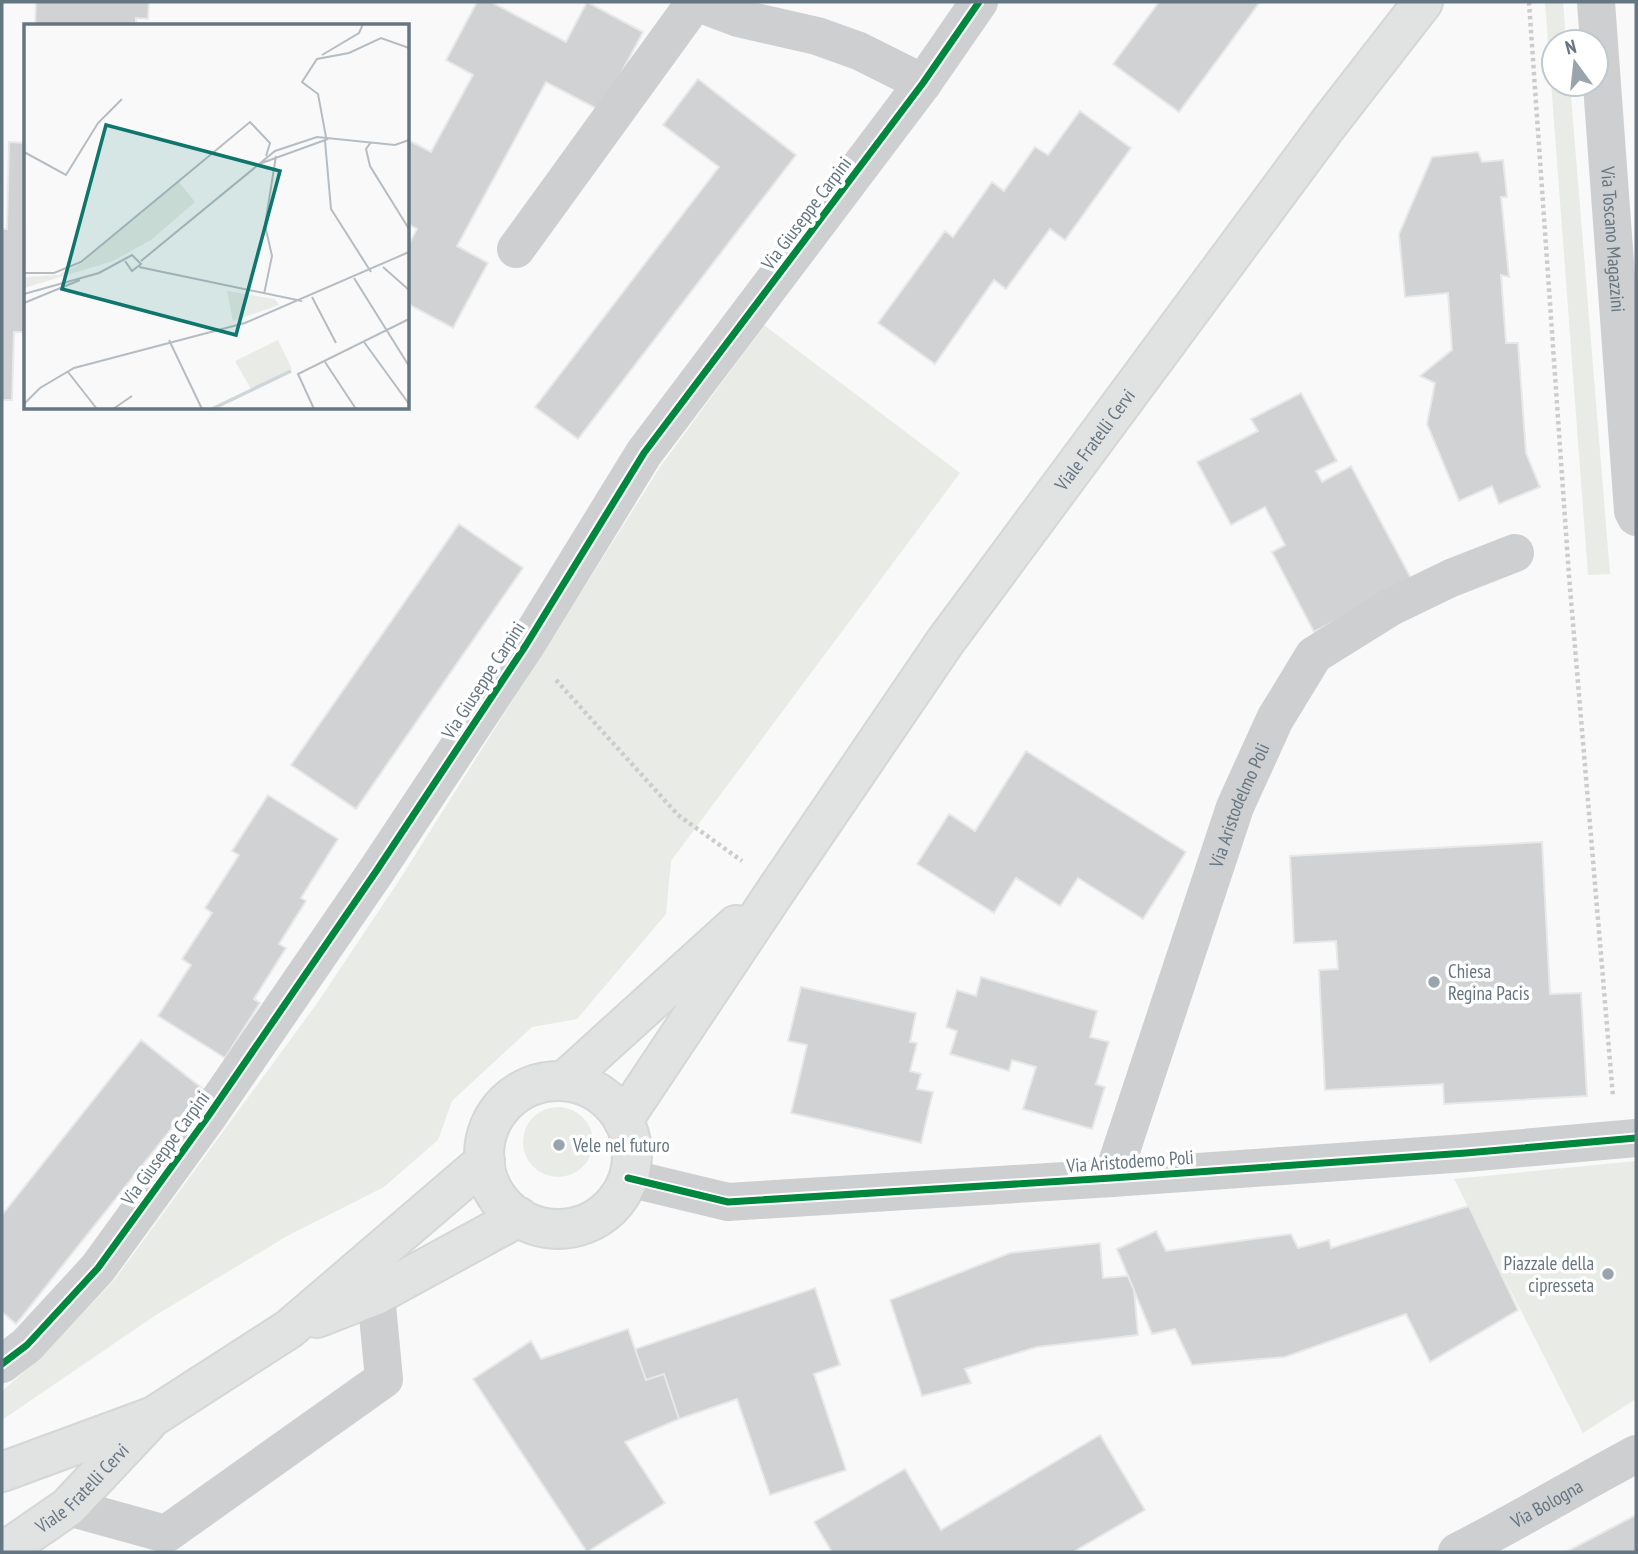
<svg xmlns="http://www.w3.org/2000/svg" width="1638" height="1554" viewBox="0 0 1638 1554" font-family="'PT Sans Narrow',sans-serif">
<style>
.green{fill:#e8ebe6}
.building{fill:#d0d2d3;stroke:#e8e8e8;stroke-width:2}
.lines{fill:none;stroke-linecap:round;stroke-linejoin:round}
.major-casing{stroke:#d5d6d7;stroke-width:42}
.path{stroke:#cbcccd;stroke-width:4.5;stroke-dasharray:3.5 3.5;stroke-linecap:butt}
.minor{stroke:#cecfd0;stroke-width:38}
.major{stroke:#e1e2e2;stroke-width:38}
.cycleway-casing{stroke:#fff;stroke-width:11}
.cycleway{stroke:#00873e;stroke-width:7}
.poi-dot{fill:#99a4ac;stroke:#fff;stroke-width:2.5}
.labels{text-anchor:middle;stroke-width:7;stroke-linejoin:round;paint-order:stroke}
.street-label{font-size:19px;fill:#657683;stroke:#fff}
.poi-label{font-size:19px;fill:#657683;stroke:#fff;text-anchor:start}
.inset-river{fill:none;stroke:#ced6d9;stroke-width:3.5}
.inset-road{fill:none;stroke:#b5bdc3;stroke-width:2}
.view{fill:#0f766e;fill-opacity:0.15;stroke:#0f766e;stroke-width:3.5}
.inset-edge{fill:none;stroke:#657683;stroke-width:3.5}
</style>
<rect width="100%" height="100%" fill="#f9f9f9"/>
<!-- green -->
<path class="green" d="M 1545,2 L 1563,2 L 1566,42 L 1554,42 L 1554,84 L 1570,84 L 1610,574 L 1588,575 Z
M 764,325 L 960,473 L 671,861 L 666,914 L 577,1019 L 532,1027 L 452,1101 L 438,1140 L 384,1187 L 287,1236 L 156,1315 L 2,1420 L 2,1391 L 41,1357 L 115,1279 L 318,1002 L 398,882 L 660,467 Z
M523 1142a35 35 0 1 1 70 0a35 35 0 1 1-70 0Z
M 1636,1161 L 1636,1399 L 1583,1433 L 1454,1179 Z"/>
<!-- building -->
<path class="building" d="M 36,2 L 149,2 L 148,19 L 136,18 L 136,26 L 35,26 Z
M 477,2 L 491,2 L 566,42 L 587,2 L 643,32 L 601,111 L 546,82 L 457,246 L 488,263 L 453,328 L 408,304 L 408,246 L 417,229 L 408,224 L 408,140 L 431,152 L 473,75 L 446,60 Z
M 1159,2 L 1260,2 L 1179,112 L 1113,64 Z
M 698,79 L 796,155 L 578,439 L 535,407 L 719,167 L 663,125 Z
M 1080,111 L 1131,148 L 1065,240 L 1050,229 L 1006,289 L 994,280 L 935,364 L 878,323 L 945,231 L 953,237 L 992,182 L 1004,191 L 1035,147 L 1048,155 Z
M 9,142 L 26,143 L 26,332 L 14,332 L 12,400 L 2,400 L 2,229 L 7,229 Z
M 1478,152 L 1482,162 L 1503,160 L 1507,197 L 1501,197 L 1509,277 L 1501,275 L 1506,343 L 1518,343 L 1526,453 L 1540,487 L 1499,504 L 1492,486 L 1459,501 L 1427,424 L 1435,383 L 1420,376 L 1452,350 L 1448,293 L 1405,297 L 1399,234 L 1432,157 Z
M 1301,393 L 1337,461 L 1316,471 L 1322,482 L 1351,466 L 1412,580 L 1314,632 L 1272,552 L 1285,545 L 1265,507 L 1231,525 L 1197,462 L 1258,431 L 1251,419 Z
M 459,524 L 523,568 L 356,809 L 291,765 Z
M 1026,751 L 1186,852 L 1143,919 L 1078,878 L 1060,906 L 1016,878 L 994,913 L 917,864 L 949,814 L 975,831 Z
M 268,795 L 338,839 L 301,898 L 306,901 L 279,944 L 286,948 L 254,999 L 260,1003 L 225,1058 L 158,1016 L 191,965 L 182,959 L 212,913 L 205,908 L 239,855 L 232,851 Z
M 1542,842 L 1550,994 L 1581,993 L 1587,1096 L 1444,1104 L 1443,1084 L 1325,1090 L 1319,970 L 1338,969 L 1336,941 L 1294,943 L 1290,856 Z
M 981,977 L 1097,1011 L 1090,1037 L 1109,1042 L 1096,1084 L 1105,1087 L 1092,1129 L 1023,1109 L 1036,1067 L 1012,1060 L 1009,1071 L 950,1054 L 957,1031 L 946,1027 L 957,990 L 976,996 Z
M 801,987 L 916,1013 L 910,1042 L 917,1043 L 910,1071 L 921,1074 L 917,1089 L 933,1092 L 921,1143 L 791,1113 L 807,1045 L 788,1041 Z
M 141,1040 L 203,1089 L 16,1324 L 2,1312 L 2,1215 Z
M 1469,1206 L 1518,1310 L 1430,1362 L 1406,1314 L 1285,1357 L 1192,1365 L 1175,1329 L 1152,1334 L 1117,1249 L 1156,1231 L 1166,1251 L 1291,1234 L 1298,1248 L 1329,1240 L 1331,1248 Z
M 1100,1243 L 1103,1278 L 1128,1276 L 1134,1290 L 1138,1335 L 1037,1347 L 965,1369 L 971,1383 L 922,1396 L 890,1300 L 1010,1253 Z
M 815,1288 L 840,1365 L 814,1374 L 846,1470 L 770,1495 L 737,1399 L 679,1419 L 664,1374 L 646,1380 L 635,1349 Z
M 628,1329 L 646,1380 L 664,1374 L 679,1419 L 625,1442 L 665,1503 L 587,1552 L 473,1379 L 531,1341 L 541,1359 Z
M 1100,1435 L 1145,1510 L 1073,1552 L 832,1552 L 814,1522 L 905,1469 L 941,1530 Z
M 1636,1515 L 1636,1552 L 1566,1552 Z"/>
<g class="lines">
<!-- major casing -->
<g class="major-casing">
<g id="major">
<path d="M 564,1081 L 736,925"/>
<circle cx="558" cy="1155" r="74"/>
<path id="s4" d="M 623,1120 L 779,886 L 945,642 L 1329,123 L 1423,2"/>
<path d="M 317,1318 L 376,1295 L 519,1217"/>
<path d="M 2,1472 L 154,1416 L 289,1329 L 485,1161"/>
<path id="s5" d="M 3,1552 L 68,1507 L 147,1423"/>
</g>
</g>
<!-- path -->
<path class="path" d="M 1529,2 L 1569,576 L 1613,1097
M 556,680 L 678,815 L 742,861"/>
<!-- minor -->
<g class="minor">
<path d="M 696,2 L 738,18 L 817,36 L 859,51 L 923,83"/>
<path id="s1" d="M 1596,2 L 1633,511 L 1636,517"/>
<path d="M 516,249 L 695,2"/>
<path d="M 628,1178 L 728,1202 L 1112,1178 L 1466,1153 L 1636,1138"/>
<path id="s2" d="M 1112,1178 L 1235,807 L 1275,719 L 1314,655 L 1391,607 L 1451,578 L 1515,553"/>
<path d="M 2,1364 L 27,1345 L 98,1268 L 209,1115 L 377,870 L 526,645 L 644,453 L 923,83 L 979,2"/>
<path d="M 68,1507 L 166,1534 L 384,1379 L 376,1295"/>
<path id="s3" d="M 1457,1552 C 1518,1521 1576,1486 1636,1454"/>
</g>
<!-- major -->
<use href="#major" class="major"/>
<!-- cycleway casing -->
<g class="cycleway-casing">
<path id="cycleway" d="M 628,1178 L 728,1202 L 1112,1178 L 1466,1153 L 1636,1138
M 2,1364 L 27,1345 L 98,1268 L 209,1115 L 377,870 L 526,645 L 644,453 L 923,83 L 979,2"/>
</g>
<!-- cycleway -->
<use href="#cycleway" class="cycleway"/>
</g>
<!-- markers -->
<g class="poi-dot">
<circle cx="1434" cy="982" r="7"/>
<circle cx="559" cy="1145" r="7"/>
<circle cx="1608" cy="1274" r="7"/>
</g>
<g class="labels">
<!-- street labels -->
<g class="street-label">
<text transform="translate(806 213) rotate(-53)" y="7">Via Giuseppe Carpini</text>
<text dy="7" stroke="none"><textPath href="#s1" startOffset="238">Via Toscano Magazzini</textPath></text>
<text dy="7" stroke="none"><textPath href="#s4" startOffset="828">Viale Fratelli Cervi</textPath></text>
<text transform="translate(483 680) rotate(-57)" y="7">Via Giuseppe Carpini</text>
<text dy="7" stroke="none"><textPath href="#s2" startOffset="394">Via Aristodelmo Poli</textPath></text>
<text transform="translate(165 1148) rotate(-54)" y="7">Via Giuseppe Carpini</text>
<text transform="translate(1130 1161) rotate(-4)" y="7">Via Aristodemo Poli</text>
<text dy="7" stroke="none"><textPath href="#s5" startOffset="102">Viale Fratelli Cervi</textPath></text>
<text dy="7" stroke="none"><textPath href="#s3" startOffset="102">Via Bologna</textPath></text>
</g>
<!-- poi labels -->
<g class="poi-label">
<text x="1448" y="978">Chiesa<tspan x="1448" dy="22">Regina Pacis</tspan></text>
<text x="573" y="1152">Vele nel futuro</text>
<text x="1594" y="1270" text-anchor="end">Piazzale della<tspan x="1594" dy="22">cipresseta</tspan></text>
</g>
</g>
<!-- overview -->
<g transform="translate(24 24)">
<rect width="385" height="385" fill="#f9f9f9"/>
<path d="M 154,157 L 171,178 L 127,216 L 89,237 L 0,264 L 0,253 L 34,251 L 58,239 ZM 203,267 L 251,275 L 255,281 L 209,297 ZM 254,316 L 268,345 L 227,365 L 211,337 Z" fill="#e8ebe6"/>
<path class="inset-river" d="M 188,385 L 267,347"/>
<path class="inset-road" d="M 298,31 L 335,9 L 339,0M 302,113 L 294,70 L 278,58 L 293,35 L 325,29 L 357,14 L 385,24M 301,117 L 307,185 L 347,248M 347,118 L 342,125 L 346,142 L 385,205M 0,128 L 42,151 L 74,99 L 98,75M 235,140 L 304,115M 117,237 L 251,127 L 293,113 L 371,121 L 385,116M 115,243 L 278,277M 359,243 L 385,266M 0,249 L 30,249 L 57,238 L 226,98 L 246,119 L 242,132M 330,254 L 385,342M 0,270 L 75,249 L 108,231 L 117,240 L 108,247 L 101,237M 240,270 L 248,232 L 241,201 L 252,132M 288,273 L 312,319M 0,279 L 56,256M 145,316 L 178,385M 340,318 L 385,380M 301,338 L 332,385M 44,348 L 73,385M 0,380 L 16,364 L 50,344 L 221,299 L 385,228M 89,385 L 108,372M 290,385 L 274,350 L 385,295"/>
<path class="view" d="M 82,101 L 256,147 L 212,311 L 38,265 Z"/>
<rect width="385" height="385" class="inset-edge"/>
</g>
<!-- border -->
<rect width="1638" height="1554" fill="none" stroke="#657683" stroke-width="7"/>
<!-- north arrow -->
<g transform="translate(1575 63) rotate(345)"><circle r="33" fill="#ffffff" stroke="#c1c8cd" stroke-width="2"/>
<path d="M0-5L12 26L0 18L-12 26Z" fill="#99a4ac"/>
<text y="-10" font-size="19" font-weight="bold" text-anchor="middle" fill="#657683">N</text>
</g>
</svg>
